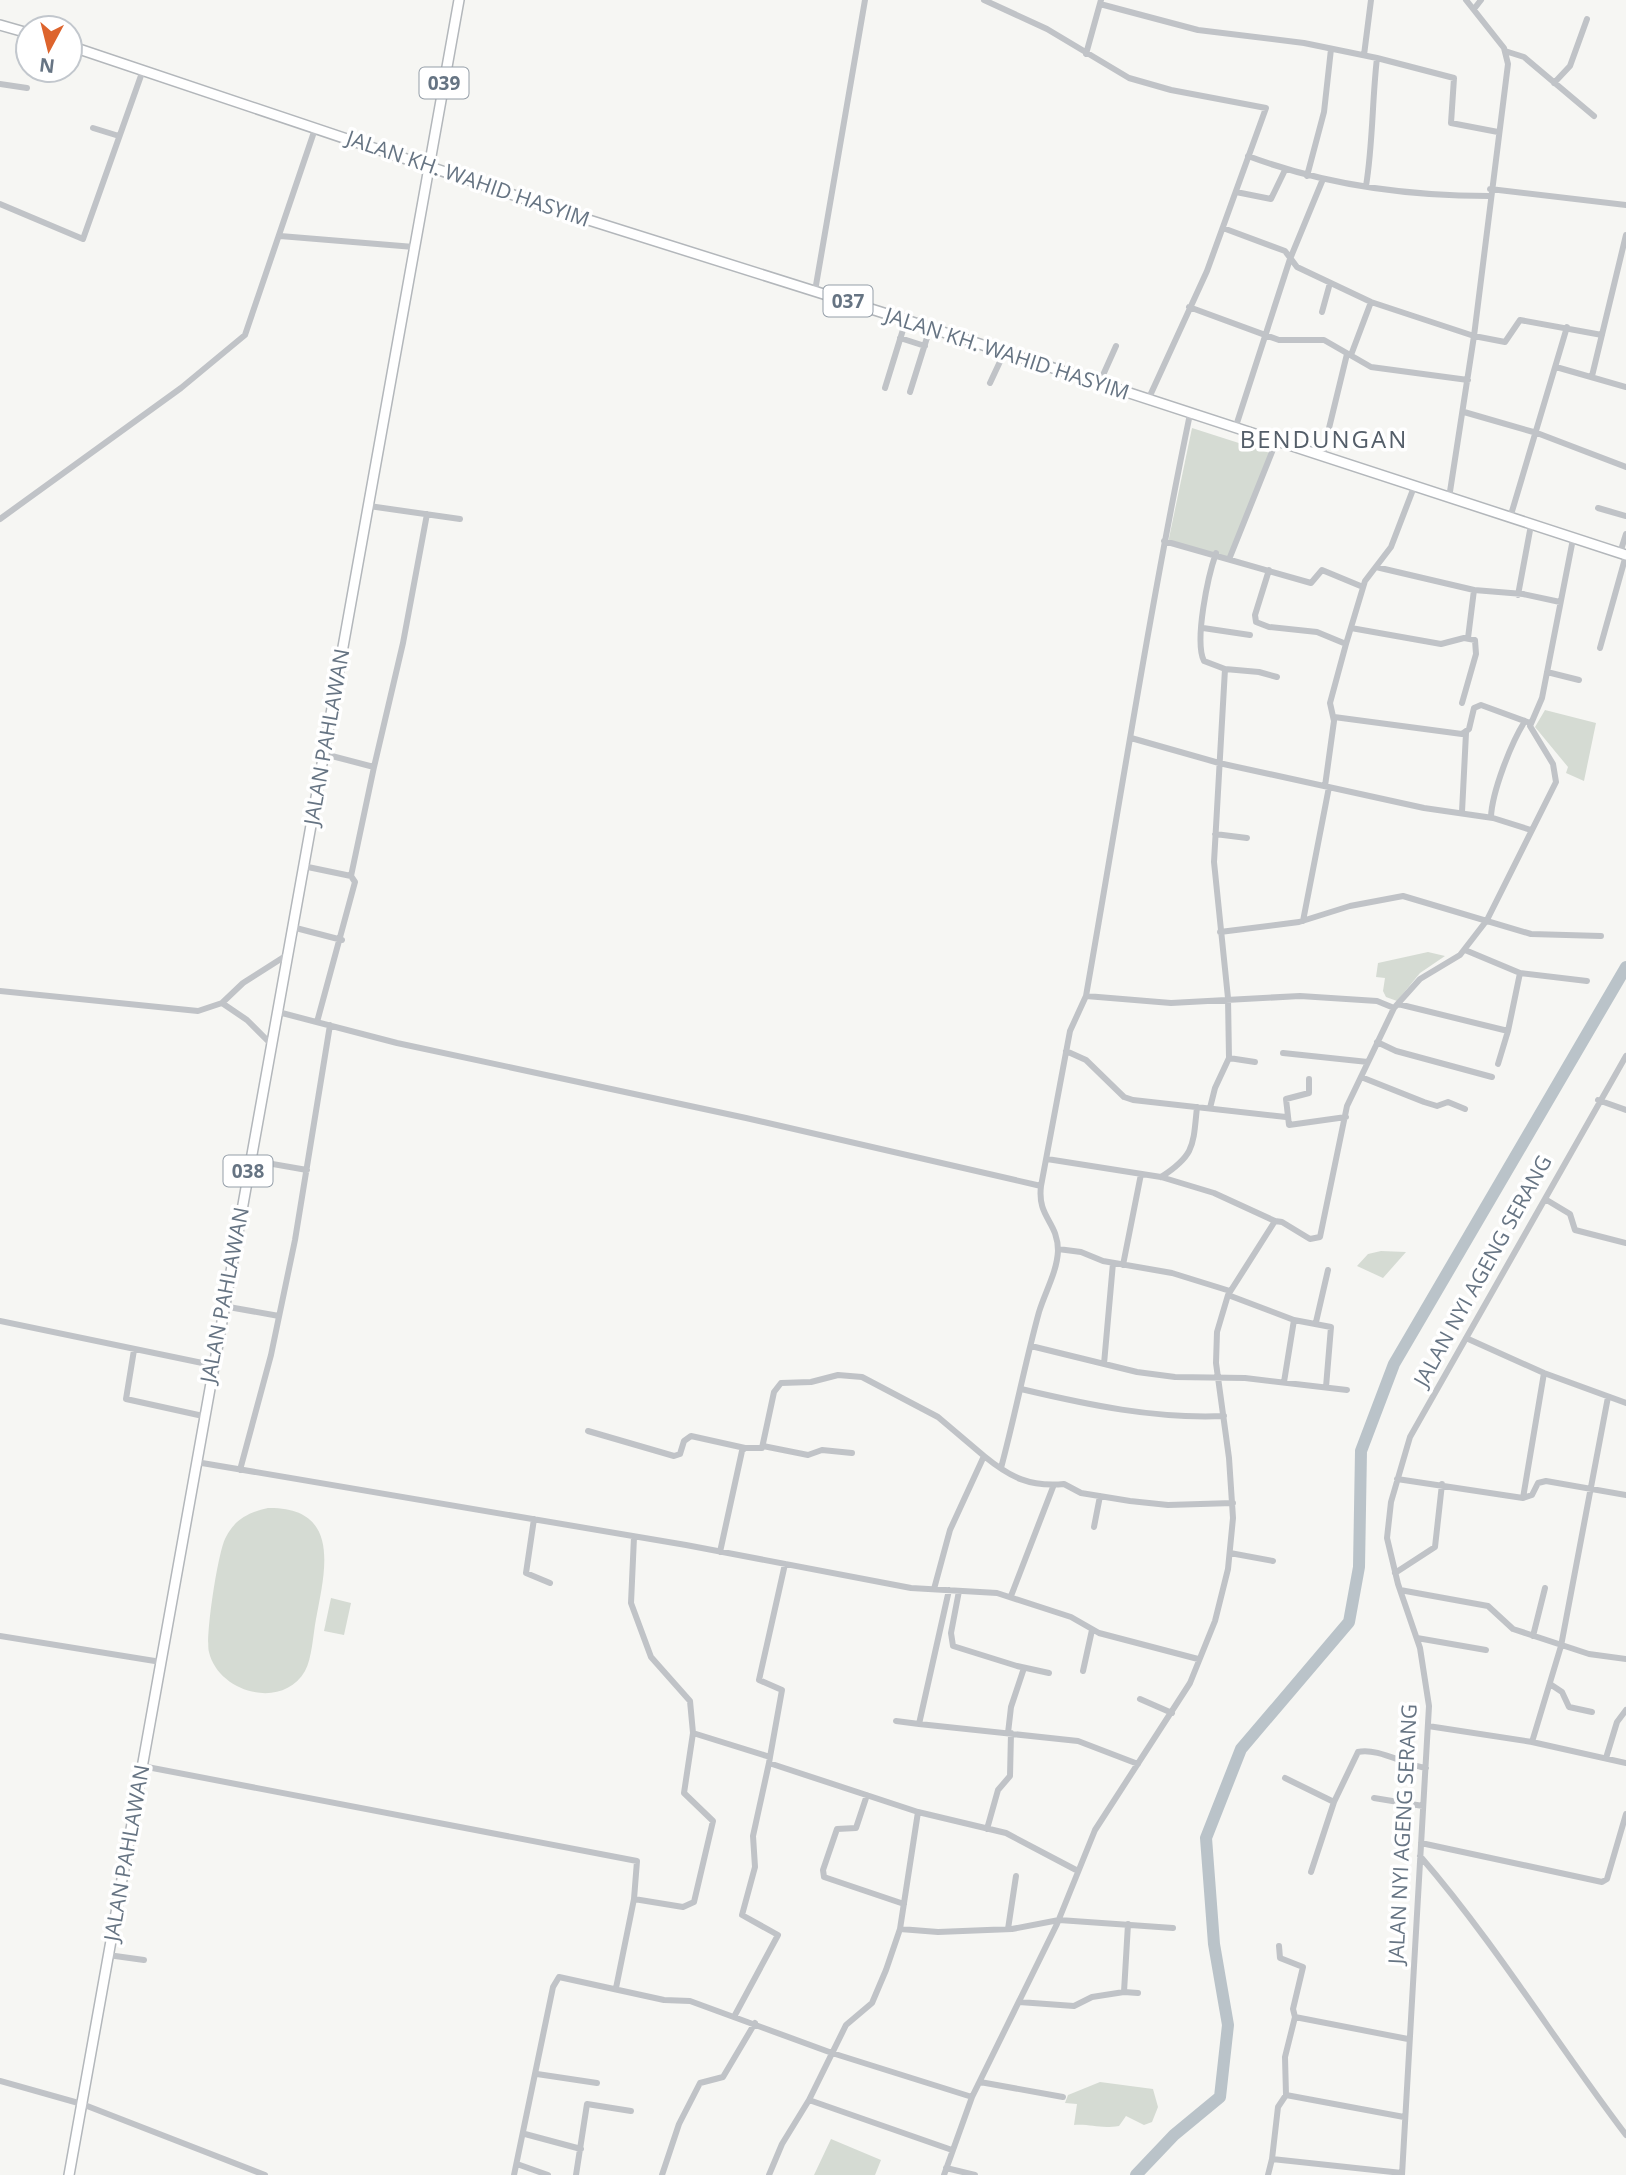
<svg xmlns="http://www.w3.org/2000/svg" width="1626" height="2175" viewBox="0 0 1626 2175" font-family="'Open Sans',sans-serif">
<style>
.green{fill:#d5dbd3}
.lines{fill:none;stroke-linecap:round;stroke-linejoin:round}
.river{stroke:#bac3c9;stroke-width:12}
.primary-casing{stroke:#b3b7bb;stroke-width:12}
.street{stroke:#c0c3c7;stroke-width:6}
.primary{stroke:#fff;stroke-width:9}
.labels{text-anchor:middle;stroke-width:7;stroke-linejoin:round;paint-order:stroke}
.shield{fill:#fff;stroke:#949ea8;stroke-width:2}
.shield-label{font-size:19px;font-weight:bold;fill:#667483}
.street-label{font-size:21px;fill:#667483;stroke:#fff}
.quarter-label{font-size:24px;letter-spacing:2px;fill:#545e69;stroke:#fff}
</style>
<rect width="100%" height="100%" fill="#f6f6f3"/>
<!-- green -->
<path class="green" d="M 1192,428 L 1270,453 L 1228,557 L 1168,543 Z
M 1545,710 L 1596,723 L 1584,781 L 1566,773 L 1568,767 L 1535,727 Z
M 1428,952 L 1445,956 L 1420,973 L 1397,1001 L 1386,997 L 1383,991 L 1385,978 L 1376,977 L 1378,963 Z
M 1381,1251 L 1406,1252 L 1383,1278 L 1357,1266 L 1368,1254 Z
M 268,1508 C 342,1507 325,1571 316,1619 C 313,1635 312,1658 305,1671 C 282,1711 218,1692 209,1652 C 205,1638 218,1550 226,1537 C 235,1519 250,1512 268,1508 Z
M 331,1598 L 351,1603 L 344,1635 L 324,1631 Z
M 1100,2082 L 1153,2089 L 1158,2107 L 1152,2122 L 1144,2125 L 1126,2116 L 1119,2126 C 1099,2129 1092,2124 1074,2125 L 1077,2104 L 1065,2103 L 1068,2095 Z
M 831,2139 L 881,2160 L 875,2175 L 814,2175 Z"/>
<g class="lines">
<!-- river -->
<path class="river" d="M 1136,2175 L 1174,2135 L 1220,2097 L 1228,2025 L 1214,1944 L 1206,1838 L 1241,1749 L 1349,1622 L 1359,1567 L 1361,1451 L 1394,1364 L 1626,967"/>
<!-- primary casing -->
<g class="primary-casing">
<path id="primary" d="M 0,25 L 28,33
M 70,46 L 576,216 L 906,320 L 1626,555
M 69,2175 L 459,0"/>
</g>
<!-- street -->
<path class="street" d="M 984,0 L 1047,29 L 1129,78 L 1171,90 L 1266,108 L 1207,271 L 1148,400
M 1100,4 L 1198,30 L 1304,43 L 1377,58 C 1372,101 1373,143 1366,186
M 1474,9 L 1481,0
M 1505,51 L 1524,57 L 1594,116
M 1086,54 L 1101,0
M 1364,55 L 1371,0
M 1377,58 L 1454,78 L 1451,123 L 1498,132
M 1554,83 L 1570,66 L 1587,19
M 0,84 L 27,88
M 93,128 L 119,136
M 1248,156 C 1325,185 1407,196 1489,196
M 1307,176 L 1324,112 L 1331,49
M 1490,189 L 1626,205
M 1236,192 L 1271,199 L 1285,170
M 0,204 L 83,239 L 143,70
M 1223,228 L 1285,251 L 1297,267 L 1371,302 L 1474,336 L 1505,342 L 1520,320 L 1602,335
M 280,236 L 414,247
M 815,291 L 865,0
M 1189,307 L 1279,340 L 1324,340 L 1371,367 L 1468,380
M 1322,312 L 1330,283
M 900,338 L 925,346
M 1351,355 L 1371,302
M 1556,367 L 1626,387
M 1592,376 L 1626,235
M 990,383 L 1004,353
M 1099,384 L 1116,346
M 885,388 L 906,320
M 910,392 L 930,328
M 1464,412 L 1537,433 L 1626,467
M 1235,429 L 1290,259 L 1323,179
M 1322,457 L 1347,354
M 1449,498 L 1474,336 L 1508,64 L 1504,48 L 1466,0
M 369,506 L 460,519
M 1598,508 L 1626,516
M 1510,518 L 1567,327
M 0,519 L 181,388 L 245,335 L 315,129
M 1164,541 L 1311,583 L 1322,570 L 1363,587
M 1620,553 L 1626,534
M 1230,557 L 1276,442
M 1376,567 L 1474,590 L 1468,638
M 1269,570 L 1255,615 L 1256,622 L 1269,627 L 1317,632 L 1346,644
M 1474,590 L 1523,594 L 1560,602
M 1518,595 L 1531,525
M 1203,628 L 1250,635
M 1351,628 L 1441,644 L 1464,638 L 1475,640 L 1476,654 L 1462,703
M 1600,648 L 1626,555
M 1225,669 L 1259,672 L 1277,677
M 1547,672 L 1579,680
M 1334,717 L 1462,734 L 1469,729 L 1474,708 L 1481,705 L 1530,723
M 1131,738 L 1219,763 L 1424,808 L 1493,818 L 1531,830
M 324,754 L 374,767 L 351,876
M 374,767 L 403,643 L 427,514
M 1325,786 L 1334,721 L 1330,703 L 1346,644 L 1365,581 L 1391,547 L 1414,487
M 1462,812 L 1466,733
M 1491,817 C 1492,792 1511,743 1525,721
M 1215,834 L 1247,838
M 303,866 L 351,876 L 355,882 L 317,1022
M 1303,921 L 1329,787
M 292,927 L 342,940
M 1220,932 L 1299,922 L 1350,906 L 1403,896 L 1531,934 L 1601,936
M 1465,950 L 1520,973 L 1587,981
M 0,991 L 198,1011 L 222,1003 L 247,1020 L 272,1045
M 1086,996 L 1171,1003 L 1300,996 L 1377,1001 L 1394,1008
M 222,1003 L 243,983 L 287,955
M 1398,1004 L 1508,1031 L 1520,973
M 278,1012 L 397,1043 L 746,1118 L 1041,1186
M 1377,1042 L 1396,1051 L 1492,1077
M 1066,1051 L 1086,1060 L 1124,1097 L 1133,1100 L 1286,1117
M 1283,1053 L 1368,1062
M 1229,1058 L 1255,1062
M 1498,1064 L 1508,1031
M 1361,1077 L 1424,1102 L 1437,1106 L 1448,1102 L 1465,1109
M 1309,1079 L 1309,1093 L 1286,1099 L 1289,1125 L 1346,1117
M 1598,1100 L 1626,1110
M 1210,1108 L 1215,1088 L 1229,1058 L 1228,998 L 1214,862 L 1225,669 L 1204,661 C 1194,641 1208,576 1216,553
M 1047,1159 L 1161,1177 L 1214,1193 L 1275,1221
M 250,1160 L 307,1170
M 1161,1177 C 1195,1155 1193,1146 1197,1107
M 1545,1199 L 1570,1214 L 1575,1230 L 1626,1243
M 1058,1249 L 1081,1252 L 1103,1261 L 1172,1273 L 1230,1291
M 1123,1265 L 1141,1174
M 1228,1295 L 1294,1320 L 1331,1327 L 1326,1387
M 223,1306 L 279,1316
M 0,1321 L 212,1365
M 1316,1322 L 1328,1270
M 1466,1338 L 1544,1373 L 1626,1403
M 1031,1346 L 1137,1372 L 1175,1377 L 1245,1378 L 1347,1390
M 134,1350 L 126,1399 L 203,1416
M 1104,1364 L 1113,1263
M 1284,1382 L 1294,1320
M 1021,1389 C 1089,1405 1154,1419 1224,1416
M 588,1431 L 674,1456 L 680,1454 L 684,1441 L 691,1436 L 745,1448
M 763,1446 L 808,1455 L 822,1450 L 852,1453
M 196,1462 L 686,1545 L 911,1588 L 997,1593 L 1071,1617 L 1099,1633 L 1198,1659
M 1001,1468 C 1015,1416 1025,1363 1039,1312 C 1045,1292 1057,1272 1058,1251 C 1058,1221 1037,1218 1041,1186 L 1070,1031 L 1086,996 C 1120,802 1150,607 1190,414
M 240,1470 L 271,1355 L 295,1240 L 330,1025
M 1397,1479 L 1523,1498 L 1532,1495 L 1538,1483 L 1546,1481 L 1626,1495
M 1523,1498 L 1544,1373
M 534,1519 L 526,1573 L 550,1583
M 1094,1527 L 1100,1496
M 634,1537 L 631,1603 L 651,1657 L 690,1701 L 693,1733 L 770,1757 L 769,1763
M 720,1552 L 742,1451 L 745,1448 L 762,1448 L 774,1392 L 781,1383 L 811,1382 L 838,1375 L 862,1377 L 938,1417 L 984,1456
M 1230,1553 L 1273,1561
M 1395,1573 L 1435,1547 L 1442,1484
M 934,1589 L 950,1530 L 984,1456 C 1011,1478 1030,1487 1064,1484 L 1081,1493 L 1130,1501 L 1168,1505 L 1233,1503
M 1400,1590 L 1488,1606 L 1513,1629 L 1589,1654 L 1626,1659
M 959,1591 L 951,1633 L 953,1646 L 1017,1666 L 1049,1673
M 1011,1596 L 1053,1487
M 0,1636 L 161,1662
M 1533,1636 L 1545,1588
M 1417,1638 L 1486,1650
M 1083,1671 L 1092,1630
M 1550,1684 L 1562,1692 L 1569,1707 L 1592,1712
M 1140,1699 L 1172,1713
M 896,1721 L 919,1724 L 949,1590
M 919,1724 L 1078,1741 L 1138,1764
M 1428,1726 L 1532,1742 L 1626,1763
M 1008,1733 L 1011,1707 L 1024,1668
M 1532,1742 L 1561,1646 L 1608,1397
M 770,1757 L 782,1690 L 759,1680 L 785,1564
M 1606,1758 L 1617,1722 L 1626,1710
M 142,1766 L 637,1861 L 634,1899 L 616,1988
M 1285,1778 L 1334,1802
M 867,1795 L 856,1828 L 837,1829 L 823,1870 L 824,1877 L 904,1904
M 1374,1798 L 1423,1806
M 987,1829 L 998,1790 L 1010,1776 L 1011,1733
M 1421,1843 L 1602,1882 L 1607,1879 L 1626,1814
M 1420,1856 C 1496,1944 1556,2043 1626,2135
M 1311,1872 L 1334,1802 L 1358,1752 C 1376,1747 1406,1765 1426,1768
M 634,1899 L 683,1907 L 694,1902 L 713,1821 L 684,1793 L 693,1733
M 900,1929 L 938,1932 L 1012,1929 L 1059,1920 L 1173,1928
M 1008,1929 L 1016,1876
M 1279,1946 L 1280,1958 L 1303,1967 L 1293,2009 L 1295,2017 L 1408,2039
M 108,1955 L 144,1960
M 1124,1992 L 1138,1993
M 1019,2002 L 1074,2006 L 1092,1997 L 1124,1992 L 1128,1924
M 735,2015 L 778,1935 L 742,1915 L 755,1867 L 753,1836 L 769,1763 L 918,1812 L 1006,1833 L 1078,1871
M 537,2074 L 597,2083
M 0,2081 L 82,2104 L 265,2175
M 980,2082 L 1063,2097
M 1286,2095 L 1285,2057 L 1295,2017
M 809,2100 L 846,2025 L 872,2003 L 886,1970 L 900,1929 L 918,1812
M 525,2134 L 581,2149
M 517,2164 L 548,2175
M 946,2168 L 975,2175
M 1402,2173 L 1272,2159 L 1278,2107 L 1286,2095 L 1404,2117
M 514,2175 L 553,1987 L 559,1977 L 664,2000 L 690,2001 L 832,2053 L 972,2097
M 576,2175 L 587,2104 L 631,2111
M 662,2175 L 679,2124 L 700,2083 L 723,2077 L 755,2023
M 769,2175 L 782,2144 L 809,2100 L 952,2150
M 944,2175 L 972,2097 L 1057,1924 L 1095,1830 L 1190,1683 L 1215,1621 L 1228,1569 L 1233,1518 L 1229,1458 L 1216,1363 L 1217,1332 L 1228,1295 L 1275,1221 L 1282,1222 L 1310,1239 L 1320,1237 L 1347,1106 L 1394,1008 L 1420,979 L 1460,955 L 1487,920 L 1556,782 L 1553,764 L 1530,726 L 1542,698 L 1573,539
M 1268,2175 L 1272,2159
M 1402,2175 L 1429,1706 L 1420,1648 L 1398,1584 L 1387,1538 L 1391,1502 L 1410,1437 L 1626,1056"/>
<!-- primary -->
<use href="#primary" class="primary"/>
</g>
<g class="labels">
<!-- shield labels -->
<g class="shield">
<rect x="419.5" y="67.5" width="49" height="31" rx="5"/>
<rect x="823.5" y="285.5" width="49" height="31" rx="5"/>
<rect x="223.5" y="1155.5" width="49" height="31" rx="5"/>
</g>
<g class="shield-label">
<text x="444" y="90">039</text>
<text x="848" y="308">037</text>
<text x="248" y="1178">038</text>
</g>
<!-- street labels -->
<g class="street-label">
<text transform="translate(468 179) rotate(19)" y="7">JALAN KH. WAHID HASYIM</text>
<text transform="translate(1007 354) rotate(18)" y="7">JALAN KH. WAHID HASYIM</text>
<text transform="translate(327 737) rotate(-80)" y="7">JALAN PAHLAWAN</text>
<text transform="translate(1483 1271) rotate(-61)" y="7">JALAN NYI AGENG SERANG</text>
<text transform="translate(225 1295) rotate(-79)" y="7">JALAN PAHLAWAN</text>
<text transform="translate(1403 1834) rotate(-87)" y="7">JALAN NYI AGENG SERANG</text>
<text transform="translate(127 1853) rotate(-80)" y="7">JALAN PAHLAWAN</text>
</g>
<!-- quarter labels -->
<g class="quarter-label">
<text x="1324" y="448">BENDUNGAN</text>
</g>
</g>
<!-- north arrow -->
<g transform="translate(49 49) rotate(187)"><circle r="33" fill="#ffffff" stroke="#c2c7cd" stroke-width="2"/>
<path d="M0-5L12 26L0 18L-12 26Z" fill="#dd642d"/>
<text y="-10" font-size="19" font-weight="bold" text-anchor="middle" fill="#667483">N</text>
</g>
</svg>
